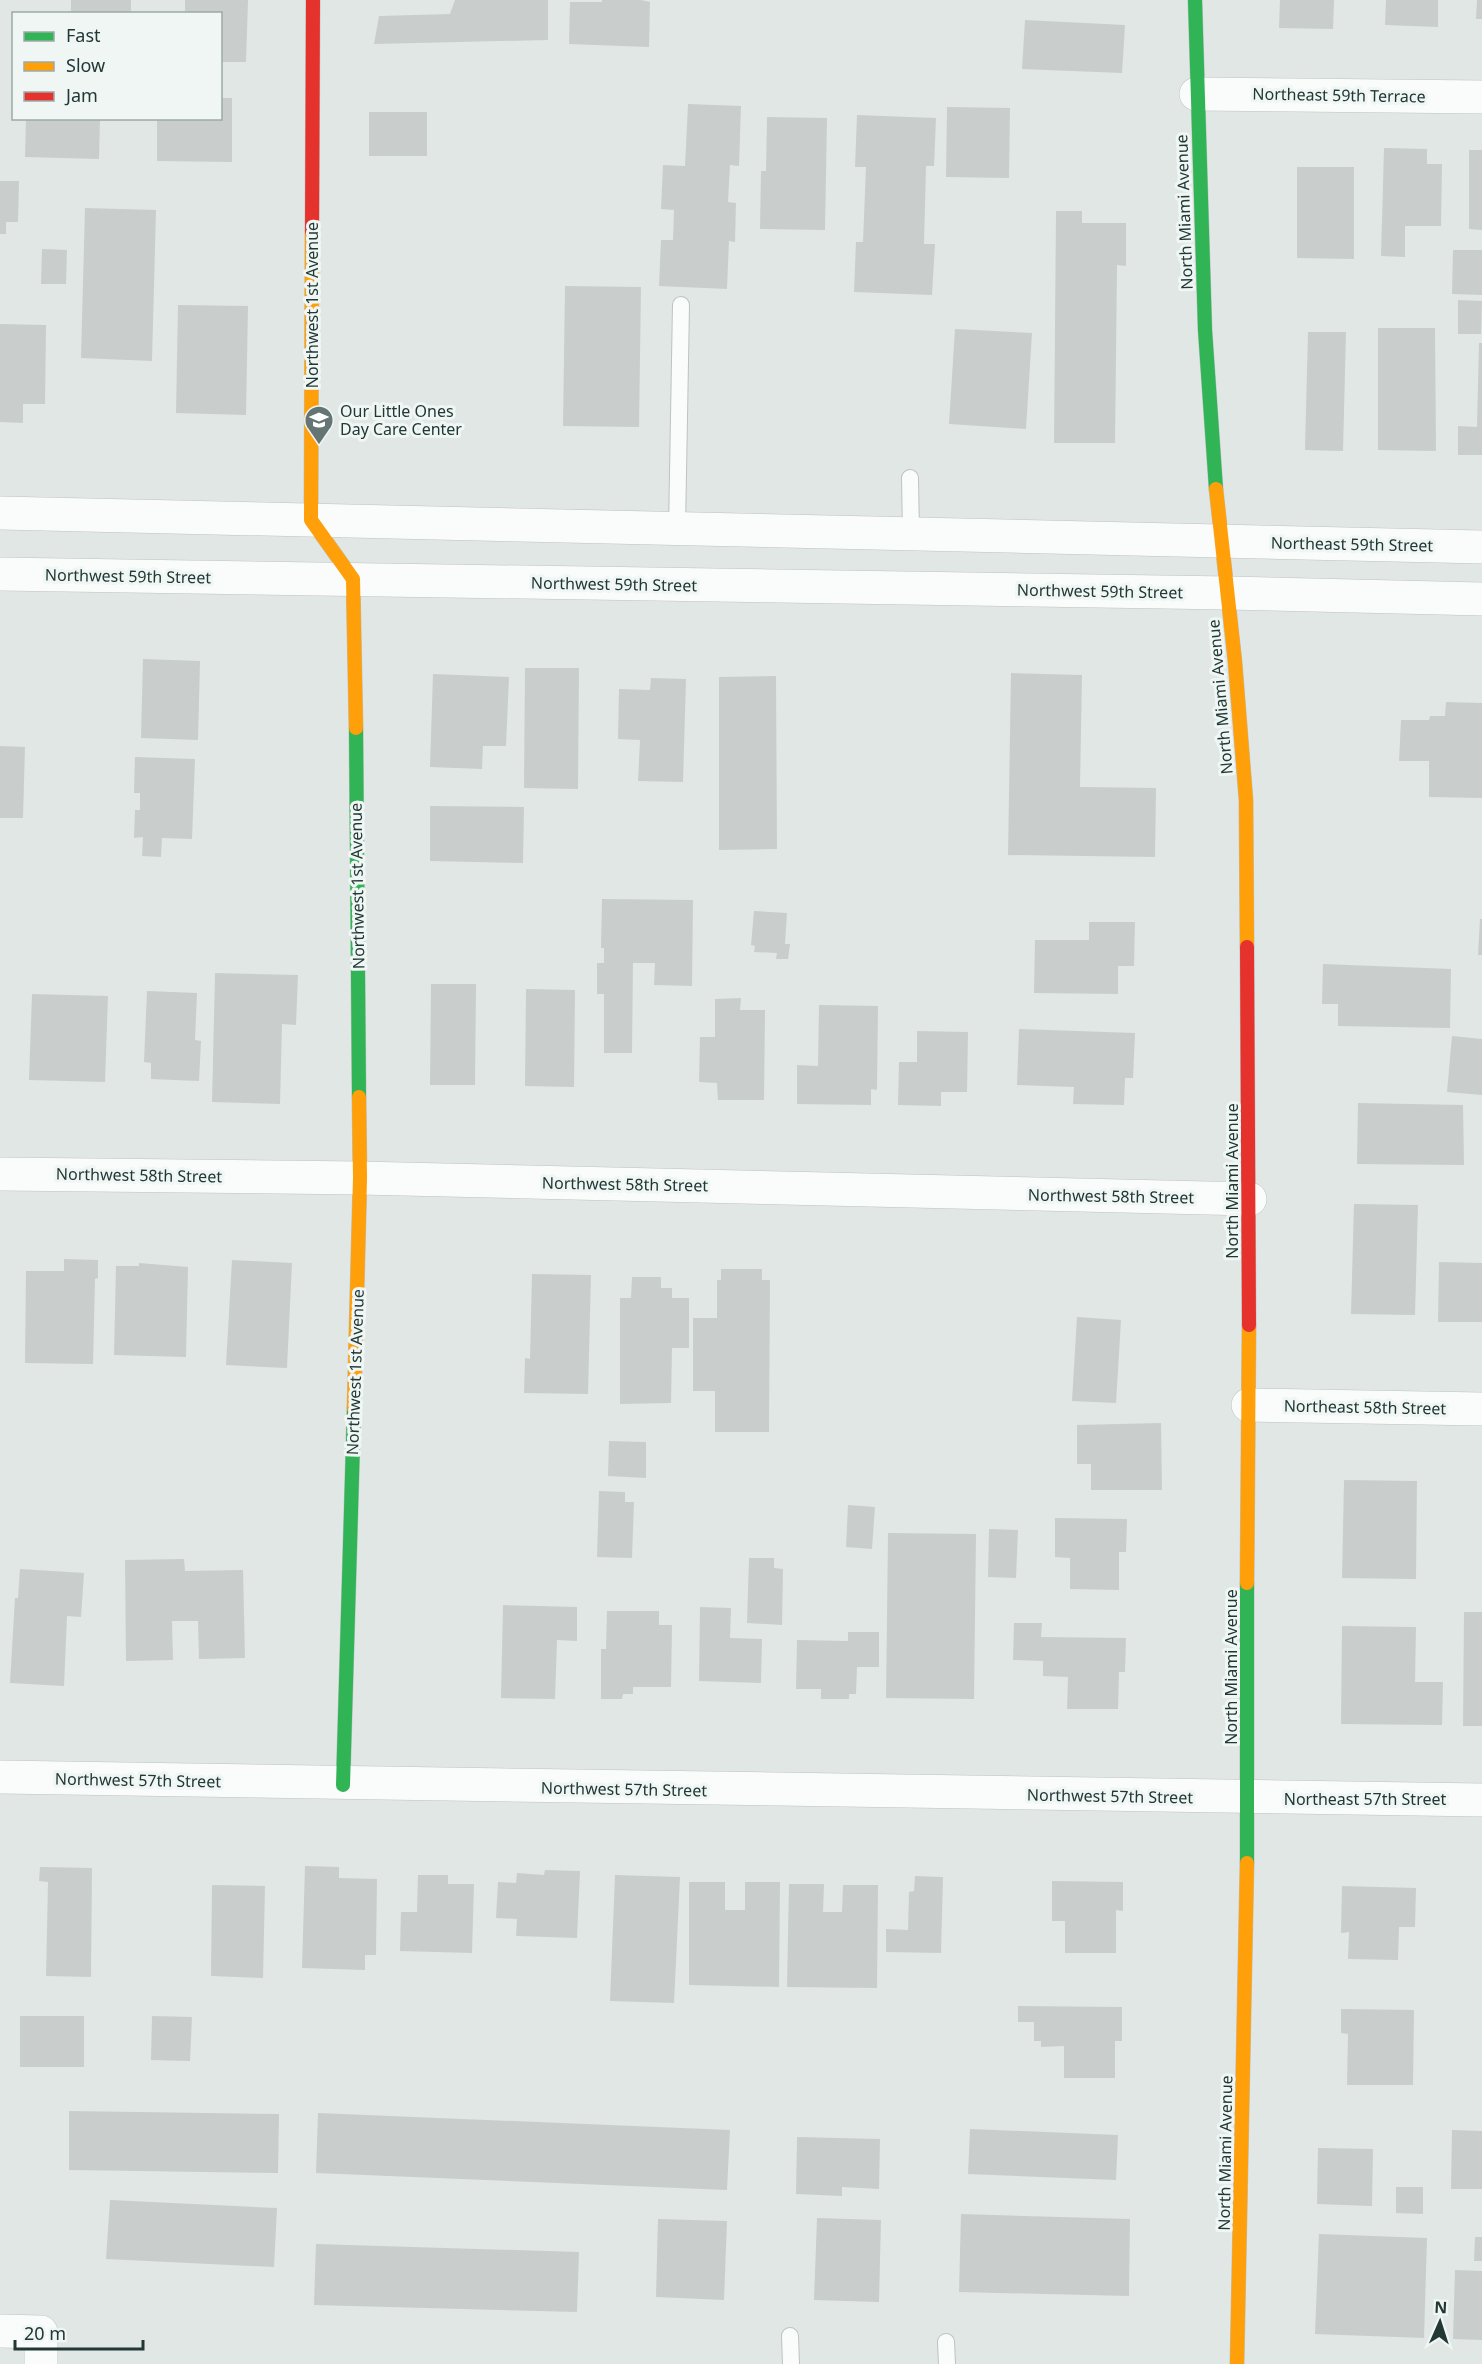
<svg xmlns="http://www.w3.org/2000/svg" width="1482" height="2364" viewBox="0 0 1482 2364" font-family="'Noto Sans',sans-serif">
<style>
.building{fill:#c9cecc}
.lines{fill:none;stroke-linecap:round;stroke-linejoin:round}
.lane-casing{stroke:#bec3c2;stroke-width:18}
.street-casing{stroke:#bec3c2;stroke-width:34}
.fast-casing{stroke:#bec4c2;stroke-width:15}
.slow-casing{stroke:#bec4c2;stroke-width:15}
.jam-casing{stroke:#bec4c2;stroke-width:15}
.lane{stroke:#fafbfb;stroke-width:16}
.street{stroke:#fafbfb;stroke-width:33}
.fast{stroke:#30b455;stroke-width:14}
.slow{stroke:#ff9f0a;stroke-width:14}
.jam{stroke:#e5322d;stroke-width:14}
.labels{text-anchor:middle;stroke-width:6;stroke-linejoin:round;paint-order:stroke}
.street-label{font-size:16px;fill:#213835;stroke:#eff6f4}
.poi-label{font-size:16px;fill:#213835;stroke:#eff6f4;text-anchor:start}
</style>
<rect width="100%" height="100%" fill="#e1e7e5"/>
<!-- building -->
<path class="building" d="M 71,0 L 131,0 L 131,14 L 71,14 Z
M 185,0 L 248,0 L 246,62 L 220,62 L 220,14 L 185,14 Z
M 455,0 L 548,0 L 548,40 L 374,44 L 379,16 L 450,14 Z
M 602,0 L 641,0 L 650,2 L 649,47 L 569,44 L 570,2 L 602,2 Z
M 1280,0 L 1334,0 L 1333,29 L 1279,28 Z
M 1386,0 L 1438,0 L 1438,27 L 1385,25 Z
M 1477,0 L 1482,0 L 1482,19 L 1476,19 Z
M 1025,20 L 1125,25 L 1122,73 L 1022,69 Z
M 220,98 L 232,98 L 232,162 L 157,161 L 157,118 L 220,118 Z
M 688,104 L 741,106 L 739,166 L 730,165 L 728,202 L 736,203 L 735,242 L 729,241 L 727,289 L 659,286 L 661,240 L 673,240 L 674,210 L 661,209 L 663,165 L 685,166 Z
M 947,107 L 1010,108 L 1009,178 L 946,177 Z
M 369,112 L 427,112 L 427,156 L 369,156 Z
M 857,115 L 936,118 L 934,166 L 926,166 L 924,244 L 935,244 L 932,295 L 854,292 L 856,242 L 863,242 L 866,167 L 855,167 Z
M 767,117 L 827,118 L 825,230 L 760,229 L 761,171 L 766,171 Z
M 26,118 L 100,118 L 99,159 L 25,157 Z
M 1384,148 L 1427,149 L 1427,164 L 1442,164 L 1441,226 L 1405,226 L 1405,257 L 1381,256 Z
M 1469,150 L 1482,150 L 1482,230 L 1469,229 Z
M 1297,167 L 1354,167 L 1354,259 L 1297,258 Z
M 0,181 L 19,181 L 18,222 L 6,222 L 6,234 L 0,234 Z
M 85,208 L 156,210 L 152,361 L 81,358 Z
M 1056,211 L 1082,211 L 1082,223 L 1126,223 L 1126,266 L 1117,265 L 1115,443 L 1054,443 Z
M 42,249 L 67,250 L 66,284 L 41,284 Z
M 1453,250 L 1482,250 L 1482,295 L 1452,294 Z
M 565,286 L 641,287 L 639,427 L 563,426 Z
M 1458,300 L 1482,301 L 1481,334 L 1458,334 Z
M 178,305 L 248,306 L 246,415 L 176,413 Z
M 0,324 L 46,325 L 45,404 L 23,404 L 23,423 L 0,422 Z
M 1378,328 L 1435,328 L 1436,451 L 1378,450 Z
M 955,329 L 1032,333 L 1026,429 L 949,424 Z
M 1308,332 L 1346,332 L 1343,451 L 1305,450 Z
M 1479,343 L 1482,343 L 1482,455 L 1458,455 L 1458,426 L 1477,427 Z
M 143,659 L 200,661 L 198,740 L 141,738 Z
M 525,668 L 579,668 L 578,789 L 524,788 Z
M 1011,673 L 1082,675 L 1080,787 L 1156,788 L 1155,857 L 1008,855 Z
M 433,674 L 509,677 L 506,746 L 483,746 L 482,769 L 430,767 Z
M 776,676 L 777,849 L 719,850 L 719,677 Z
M 651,678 L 686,679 L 683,782 L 638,781 L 640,740 L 618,739 L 619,689 L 650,690 Z
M 1446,702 L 1482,703 L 1482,798 L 1429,797 L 1429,761 L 1399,761 L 1401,720 L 1429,720 L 1430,716 L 1445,716 Z
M 0,746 L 25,747 L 23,818 L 0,818 Z
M 135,757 L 195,759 L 192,839 L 162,838 L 161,857 L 142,856 L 143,837 L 134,838 L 135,810 L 140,810 L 140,793 L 134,793 Z
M 430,806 L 524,807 L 523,863 L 430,861 Z
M 602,899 L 693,900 L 692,986 L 654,985 L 655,963 L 633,963 L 632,1053 L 604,1053 L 604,994 L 597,994 L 597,963 L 604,963 L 604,948 L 601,948 Z
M 754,911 L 787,913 L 785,944 L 790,944 L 788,959 L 776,959 L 777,953 L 754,952 L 755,946 L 751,945 Z
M 1480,919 L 1482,919 L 1482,955 L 1478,955 Z
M 1089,922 L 1135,922 L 1134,966 L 1118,966 L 1118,994 L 1034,993 L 1035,940 L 1089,940 Z
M 1323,964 L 1451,969 L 1450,1028 L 1338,1026 L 1338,1004 L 1322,1004 Z
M 215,973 L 298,975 L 296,1025 L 282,1024 L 280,1104 L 212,1102 Z
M 431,984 L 476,984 L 475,1085 L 430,1085 Z
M 526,989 L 575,990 L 574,1087 L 525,1086 Z
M 147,991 L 197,993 L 195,1040 L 201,1041 L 199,1081 L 151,1079 L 151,1063 L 144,1062 Z
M 32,994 L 108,996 L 105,1082 L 29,1080 Z
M 741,998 L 740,1010 L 765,1010 L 764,1100 L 718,1100 L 717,1083 L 699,1082 L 700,1037 L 715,1037 L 715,999 Z
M 819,1005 L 878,1006 L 877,1090 L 871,1089 L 871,1105 L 797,1104 L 797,1065 L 818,1066 Z
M 1019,1029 L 1135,1033 L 1133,1078 L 1125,1078 L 1124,1105 L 1073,1104 L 1074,1087 L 1017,1085 Z
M 917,1031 L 968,1032 L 967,1092 L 941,1092 L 941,1106 L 898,1105 L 899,1062 L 917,1062 Z
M 1452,1036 L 1482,1039 L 1482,1095 L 1447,1092 Z
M 1358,1103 L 1463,1105 L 1464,1165 L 1357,1164 Z
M 1354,1204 L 1418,1205 L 1415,1315 L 1351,1314 Z
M 64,1259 L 98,1260 L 98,1278 L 95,1279 L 93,1364 L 25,1363 L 26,1271 L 64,1271 Z
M 232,1260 L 292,1263 L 287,1368 L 226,1365 Z
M 1439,1262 L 1482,1263 L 1482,1322 L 1438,1322 Z
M 139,1263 L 188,1267 L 186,1357 L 114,1355 L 116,1266 L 139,1266 Z
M 721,1269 L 762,1269 L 762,1280 L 770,1280 L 769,1432 L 715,1432 L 715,1391 L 693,1391 L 693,1318 L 717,1318 L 717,1280 L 721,1280 Z
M 532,1274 L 591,1275 L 588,1394 L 524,1393 L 525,1358 L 530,1359 Z
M 632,1277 L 661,1277 L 661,1288 L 672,1288 L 672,1298 L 689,1298 L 689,1348 L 672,1348 L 671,1403 L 620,1404 L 620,1298 L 631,1298 Z
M 1077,1317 L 1121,1320 L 1116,1403 L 1072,1401 Z
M 1161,1423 L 1162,1490 L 1091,1490 L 1091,1464 L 1077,1464 L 1077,1425 Z
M 609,1441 L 646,1442 L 646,1478 L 608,1476 Z
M 1344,1480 L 1417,1481 L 1416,1579 L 1342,1578 Z
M 599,1491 L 625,1492 L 625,1502 L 634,1502 L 632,1558 L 597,1557 Z
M 848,1505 L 875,1507 L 872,1549 L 846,1547 Z
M 1055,1518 L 1127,1519 L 1126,1552 L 1119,1552 L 1119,1590 L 1070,1589 L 1070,1558 L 1055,1557 Z
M 989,1529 L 1018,1530 L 1016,1578 L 988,1577 Z
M 888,1533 L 976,1534 L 974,1699 L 886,1698 Z
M 749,1558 L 774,1558 L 774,1568 L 783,1569 L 782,1625 L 747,1623 Z
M 184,1559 L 185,1571 L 243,1570 L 245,1658 L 199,1659 L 198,1621 L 172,1621 L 173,1660 L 126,1661 L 125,1560 Z
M 20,1569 L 84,1573 L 81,1617 L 67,1616 L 64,1686 L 10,1683 L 15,1598 L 18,1598 Z
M 503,1605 L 577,1607 L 577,1641 L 557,1640 L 555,1699 L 501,1698 Z
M 700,1607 L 731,1608 L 730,1638 L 762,1639 L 761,1683 L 699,1681 Z
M 607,1611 L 659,1611 L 659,1625 L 672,1625 L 671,1687 L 633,1687 L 633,1694 L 623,1694 L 622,1699 L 601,1699 L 601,1649 L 606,1649 Z
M 1464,1612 L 1482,1612 L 1482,1726 L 1463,1726 Z
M 1014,1623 L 1042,1623 L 1041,1637 L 1126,1638 L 1125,1672 L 1119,1672 L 1118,1709 L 1067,1709 L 1068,1677 L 1043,1676 L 1043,1661 L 1013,1660 Z
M 1342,1626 L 1416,1627 L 1415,1682 L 1443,1682 L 1442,1725 L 1341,1724 Z
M 848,1632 L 879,1632 L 879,1667 L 857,1667 L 856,1694 L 849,1694 L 849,1699 L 821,1699 L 821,1689 L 796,1689 L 797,1640 L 848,1641 Z
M 305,1866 L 339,1867 L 339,1878 L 377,1879 L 376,1955 L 365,1955 L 365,1970 L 302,1968 Z
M 40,1867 L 92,1868 L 91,1977 L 46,1976 L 48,1882 L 39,1881 Z
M 545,1870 L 580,1871 L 577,1938 L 516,1936 L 517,1919 L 496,1918 L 498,1882 L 516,1883 L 517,1873 L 544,1875 Z
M 418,1875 L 448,1875 L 448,1884 L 474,1884 L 472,1953 L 400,1951 L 401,1912 L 417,1912 Z
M 615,1875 L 680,1877 L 674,2003 L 610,2001 Z
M 915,1876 L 943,1877 L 941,1953 L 886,1952 L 886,1929 L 908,1930 L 909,1892 L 914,1891 Z
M 1052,1881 L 1123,1882 L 1123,1911 L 1116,1910 L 1116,1953 L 1065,1953 L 1065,1921 L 1052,1921 Z
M 689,1882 L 725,1882 L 725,1910 L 745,1910 L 745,1882 L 780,1882 L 779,1987 L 689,1985 Z
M 789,1884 L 824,1884 L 823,1912 L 842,1912 L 843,1885 L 878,1885 L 877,1988 L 787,1987 Z
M 212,1885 L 265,1886 L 263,1978 L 211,1976 Z
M 1342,1886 L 1416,1888 L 1415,1927 L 1399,1927 L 1398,1960 L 1348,1959 L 1349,1932 L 1341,1933 Z
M 1018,2006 L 1122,2007 L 1122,2041 L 1115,2041 L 1115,2078 L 1064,2078 L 1064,2046 L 1041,2047 L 1041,2041 L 1034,2041 L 1034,2022 L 1018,2022 Z
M 1341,2009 L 1414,2010 L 1413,2085 L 1347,2085 L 1348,2034 L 1341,2033 Z
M 20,2016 L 84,2016 L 84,2067 L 20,2067 Z
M 152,2016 L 192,2017 L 190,2061 L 151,2060 Z
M 69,2111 L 279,2114 L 278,2173 L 69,2170 Z
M 318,2113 L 730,2130 L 727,2190 L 316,2173 Z
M 970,2129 L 1118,2135 L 1116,2180 L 968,2174 Z
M 1452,2130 L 1482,2131 L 1482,2189 L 1451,2189 Z
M 797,2137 L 880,2139 L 879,2189 L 842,2187 L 842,2196 L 796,2194 Z
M 1318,2148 L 1373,2149 L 1372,2206 L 1317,2204 Z
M 1396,2187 L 1423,2187 L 1423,2214 L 1396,2213 Z
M 110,2200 L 277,2208 L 274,2267 L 106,2259 Z
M 961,2214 L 1130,2219 L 1129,2296 L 959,2292 Z
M 817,2218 L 881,2220 L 879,2302 L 814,2300 Z
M 658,2219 L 727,2221 L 724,2300 L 656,2297 Z
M 1319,2234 L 1427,2238 L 1424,2338 L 1315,2334 Z
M 1475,2237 L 1482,2237 L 1482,2261 L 1474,2261 Z
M 316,2244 L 579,2252 L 577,2312 L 314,2305 Z
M 1455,2270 L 1482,2271 L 1482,2340 L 1453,2339 Z"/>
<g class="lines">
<!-- lane casing -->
<g class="lane-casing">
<path id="lane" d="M 910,478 L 911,534
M 677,529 L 681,305
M 790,2336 L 791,2364
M 946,2342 L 947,2364"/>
</g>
<!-- street casing -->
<g class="street-casing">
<path id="street" d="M 1196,94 L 1482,97
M 0,513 L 1482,547
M 0,574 L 1228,593 L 1482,599
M 0,1174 L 360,1178 L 1250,1199
M 1248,1405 L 1482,1409
M 0,1777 C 494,1788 988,1797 1482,1800
M 0,2331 L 41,2332 L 41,2364"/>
</g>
<!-- fast casing -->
<g class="fast-casing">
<path id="fast" d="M 1195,0 L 1205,330 L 1216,489
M 356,728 L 359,1097
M 1247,1583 L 1247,1863
M 343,1785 L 354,1408"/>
</g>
<!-- slow casing -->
<g class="slow-casing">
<path id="slow" d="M 312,231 L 311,520 L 353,579 L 356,728
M 1216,489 L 1235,662 L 1246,800 L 1247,947
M 354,1408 L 360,1178 L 359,1097
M 1247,1583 L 1249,1325
M 1237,2364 L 1247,1863"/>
</g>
<!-- jam casing -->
<g class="jam-casing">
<path id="jam" d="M 312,231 L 313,0
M 1247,947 L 1249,1325"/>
</g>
<!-- lane -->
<use href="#lane" class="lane"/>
<!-- street -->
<use href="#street" class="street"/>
<!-- fast -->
<use href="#fast" class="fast"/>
<!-- slow -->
<use href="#slow" class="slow"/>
<!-- jam -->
<use href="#jam" class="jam"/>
</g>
<!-- icons -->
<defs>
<g id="school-pin" transform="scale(1.5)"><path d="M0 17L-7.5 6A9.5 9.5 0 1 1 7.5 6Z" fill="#647573" stroke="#eff6f4"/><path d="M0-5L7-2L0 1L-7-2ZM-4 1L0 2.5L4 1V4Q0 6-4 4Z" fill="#fff"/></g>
</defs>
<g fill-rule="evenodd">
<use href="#school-pin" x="319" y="420"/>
</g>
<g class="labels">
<!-- street labels -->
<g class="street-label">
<text transform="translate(1339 95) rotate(1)" y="6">Northeast 59th Terrace</text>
<text transform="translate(1184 212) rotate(-92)" y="6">North Miami Avenue</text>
<text transform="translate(312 305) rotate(-90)" y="6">Northwest 1st Avenue</text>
<text transform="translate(1352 544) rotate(1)" y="6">Northeast 59th Street</text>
<text transform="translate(128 576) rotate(1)" y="6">Northwest 59th Street</text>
<text transform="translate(614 584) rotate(1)" y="6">Northwest 59th Street</text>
<text transform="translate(1100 591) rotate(1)" y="6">Northwest 59th Street</text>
<text transform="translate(1220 697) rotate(-95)" y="6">North Miami Avenue</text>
<text transform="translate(357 886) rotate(-91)" y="6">Northwest 1st Avenue</text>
<text transform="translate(139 1175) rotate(1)" y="6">Northwest 58th Street</text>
<text transform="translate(1232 1181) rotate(-90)" y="6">North Miami Avenue</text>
<text transform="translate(625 1184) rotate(1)" y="6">Northwest 58th Street</text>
<text transform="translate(1111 1196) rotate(1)" y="6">Northwest 58th Street</text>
<text transform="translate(355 1372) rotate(-88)" y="6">Northwest 1st Avenue</text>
<text transform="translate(1365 1407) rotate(1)" y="6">Northeast 58th Street</text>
<text transform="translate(1231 1667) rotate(-90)" y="6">North Miami Avenue</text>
<text transform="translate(138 1780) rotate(1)" y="6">Northwest 57th Street</text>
<text transform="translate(624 1789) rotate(1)" y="6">Northwest 57th Street</text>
<text transform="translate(1110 1796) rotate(1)" y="6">Northwest 57th Street</text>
<text x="1365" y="1805">Northeast 57th Street</text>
<text transform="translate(1225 2153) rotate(-89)" y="6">North Miami Avenue</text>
</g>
<!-- poi labels -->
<g class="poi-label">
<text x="340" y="417">Our Little Ones<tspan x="340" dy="18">Day Care Center</tspan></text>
</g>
</g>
<!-- legend -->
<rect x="12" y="12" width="210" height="108" fill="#eff6f4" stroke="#9daaa8" stroke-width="1.5"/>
<rect x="24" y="32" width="30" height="9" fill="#30b455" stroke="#9daaa8" stroke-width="1.5"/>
<text x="66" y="42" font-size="18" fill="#213835">Fast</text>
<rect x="24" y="62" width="30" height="9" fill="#ff9f0a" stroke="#9daaa8" stroke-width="1.5"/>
<text x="66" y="72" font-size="18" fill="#213835">Slow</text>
<rect x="24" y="92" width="30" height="9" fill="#e5322d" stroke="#9daaa8" stroke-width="1.5"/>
<text x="66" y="102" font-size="18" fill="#213835">Jam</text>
<!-- north arrow -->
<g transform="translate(1440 2322) rotate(3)" stroke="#eff6f4" stroke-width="4.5" paint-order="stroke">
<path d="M0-4.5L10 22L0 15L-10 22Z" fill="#213835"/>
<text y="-9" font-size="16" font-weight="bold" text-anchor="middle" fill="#213835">N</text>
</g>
<!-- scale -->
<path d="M15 2340v9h128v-9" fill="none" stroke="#213835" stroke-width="3"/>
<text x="24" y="2340" font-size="18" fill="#213835" stroke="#eff6f4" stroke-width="4.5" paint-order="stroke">20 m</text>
</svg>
